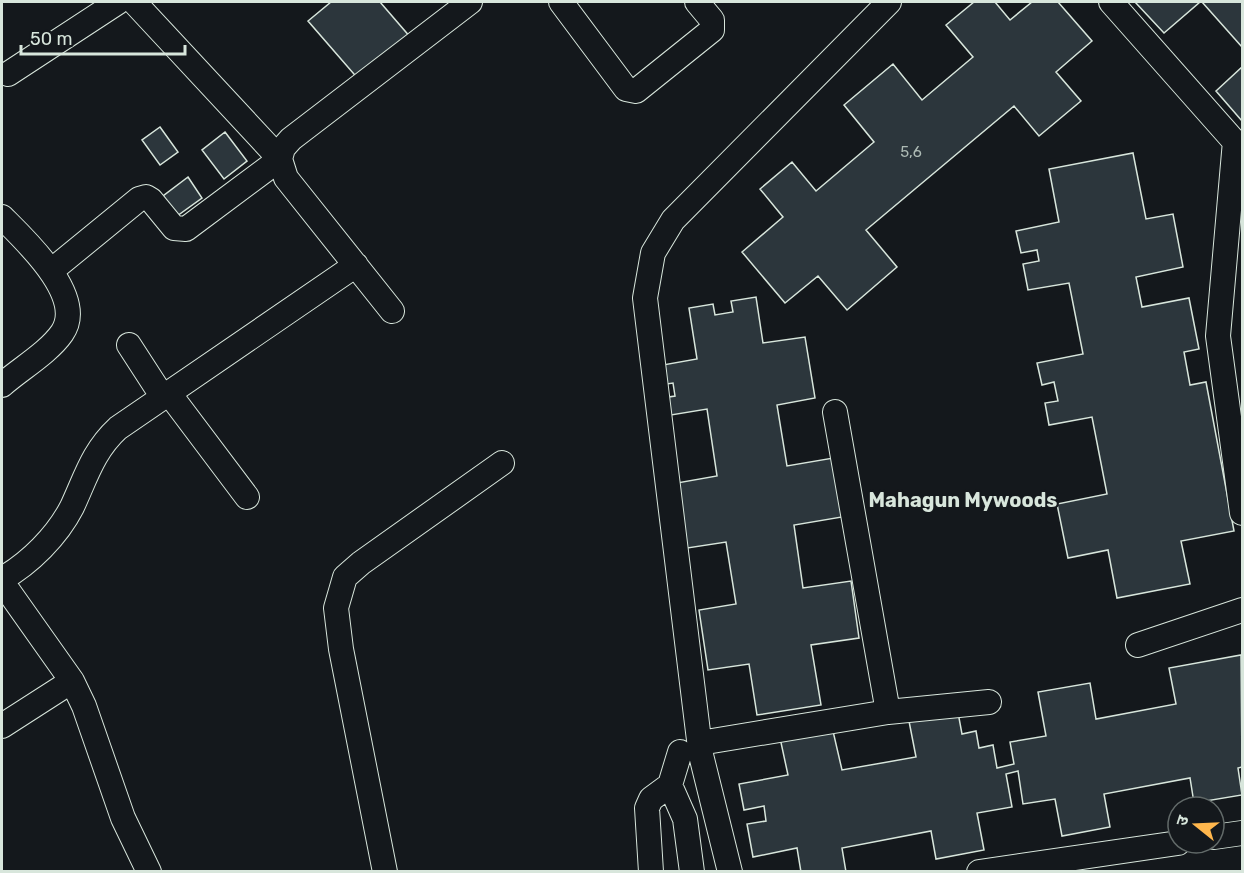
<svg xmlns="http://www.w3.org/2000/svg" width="1244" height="873" viewBox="0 0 1244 873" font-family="Rubik,'Noto Sans Devanagari',sans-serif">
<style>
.building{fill:#2c363c;stroke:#d8e6dc;stroke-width:1.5}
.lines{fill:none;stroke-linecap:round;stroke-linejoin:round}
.minor-casing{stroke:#d8e6dc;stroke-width:26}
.minor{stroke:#14181c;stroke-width:24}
.labels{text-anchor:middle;stroke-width:4.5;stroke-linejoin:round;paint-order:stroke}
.number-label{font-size:15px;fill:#adbab4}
.neighbourhood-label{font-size:20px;font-weight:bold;fill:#d8e6dc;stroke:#14181c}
</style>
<rect width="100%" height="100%" fill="#14181c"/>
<!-- building -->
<path class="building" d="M 331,2 L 380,2 L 411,38 L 360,81 L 308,21 Z
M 974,2 L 995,2 L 1010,20 L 1032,2 L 1058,2 L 1092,41 L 1056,72 L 1081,101 L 1039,136 L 1014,106 L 866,230 L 897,267 L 847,310 L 818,276 L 785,303 L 742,252 L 783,217 L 760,189 L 792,162 L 816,191 L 874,142 L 844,105 L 893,64 L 922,100 L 973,57 L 946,25 Z
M 1135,2 L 1200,2 L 1164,33 Z
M 1202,2 L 1242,2 L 1242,47 Z
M 1242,67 L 1242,121 L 1216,91 Z
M 160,127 L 178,152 L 160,165 L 142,140 Z
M 225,132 L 247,161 L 224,179 L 202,150 Z
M 1133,153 L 1146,219 L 1173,214 L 1183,267 L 1136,277 L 1142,307 L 1189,298 L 1199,349 L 1184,352 L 1190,385 L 1206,382 L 1234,531 L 1181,541 L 1190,584 L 1117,598 L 1108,550 L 1068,558 L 1057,504 L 1107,494 L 1092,417 L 1049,425 L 1045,403 L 1058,401 L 1054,382 L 1042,385 L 1037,363 L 1083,354 L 1069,283 L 1028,290 L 1023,264 L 1039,261 L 1037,250 L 1021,253 L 1016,231 L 1059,222 L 1049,169 Z
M 188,177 L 202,198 L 177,216 L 163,196 Z
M 756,297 L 763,343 L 805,337 L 815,398 L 777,405 L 787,466 L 839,457 L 848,516 L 794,525 L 803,588 L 851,581 L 859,638 L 811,645 L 821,705 L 757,715 L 749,664 L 708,670 L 699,610 L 736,604 L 726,542 L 681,549 L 671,484 L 717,476 L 707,409 L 665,416 L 662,398 L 675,396 L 673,383 L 660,385 L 657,366 L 697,359 L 689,308 L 713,304 L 715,315 L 733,312 L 731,301 Z
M 1241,655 L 1242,767 L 1238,768 L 1242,795 L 1194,803 L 1190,778 L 1104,794 L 1110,827 L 1062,836 L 1055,799 L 1023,804 L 1018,771 L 1006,774 L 1012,807 L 977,813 L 984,850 L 936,859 L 931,831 L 842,848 L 846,872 L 801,872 L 797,848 L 753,857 L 747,824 L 766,821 L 764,806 L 744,810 L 739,784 L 788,775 L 780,738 L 833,731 L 842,770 L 916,757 L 908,716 L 957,707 L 962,734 L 976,731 L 979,748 L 993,745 L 997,768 L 1014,764 L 1010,742 L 1046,736 L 1038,692 L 1090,683 L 1096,719 L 1176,704 L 1169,668 Z"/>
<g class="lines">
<!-- minor casing -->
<g class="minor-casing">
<path id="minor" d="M 134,2 L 280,159 L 286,178 L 392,311
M 561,2 L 626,89 L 636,91 L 712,30 L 712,20 L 697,2
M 1111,2 L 1242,150
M 8,74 L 118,2
M 1235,141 L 1218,336 L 1242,513
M 280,159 L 283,148 L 291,139 L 470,2
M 2,217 C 25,240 87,297 62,333 C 48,353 20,369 2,385
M 51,271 L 139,199 L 146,197 L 151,200 L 174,228 L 186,229 L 280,159
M 129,345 L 162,396
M 168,392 L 247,497
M 835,412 L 888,712
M 2,579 C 30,563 57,536 72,507 C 86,477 93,451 118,428 L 356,265
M 2,582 L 72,681 L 84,706 L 123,818 L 149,872
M 1138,645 L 1242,610
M 2,726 L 72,681
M 699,740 L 645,298 L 653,253 L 673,220 L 889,2
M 700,743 L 888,712 L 989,702
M 700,751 L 730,872
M 670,785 L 685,819 L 692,872
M 1214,837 L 1242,833
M 385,872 L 341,649 L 336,608 L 345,577 L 361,563 L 502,463
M 651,872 L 647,808 L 651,799 L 670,785 L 680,752
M 979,872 L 1178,843"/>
</g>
<!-- minor -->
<use href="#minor" class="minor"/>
</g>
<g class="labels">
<!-- number labels -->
<g class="number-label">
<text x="911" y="157">5,6</text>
</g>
<!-- neighbourhood labels -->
<g class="neighbourhood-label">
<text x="963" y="507">Mahagun Mywoods</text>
</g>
</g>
<!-- border -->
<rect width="1244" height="873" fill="none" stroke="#d8e6dc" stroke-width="6"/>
<!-- north arrow -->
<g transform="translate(1196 825) rotate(288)"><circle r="28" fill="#14181c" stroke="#626a69" stroke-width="1.5"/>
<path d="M0-4.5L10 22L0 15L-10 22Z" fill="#ffb74d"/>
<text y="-9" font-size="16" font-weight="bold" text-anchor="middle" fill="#d8e6dc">उ</text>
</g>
<!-- scale -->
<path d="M21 45v9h164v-9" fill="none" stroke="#d8e6dc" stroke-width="3"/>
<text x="30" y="45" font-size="18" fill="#d8e6dc" stroke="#14181c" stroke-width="4.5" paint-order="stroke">50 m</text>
</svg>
